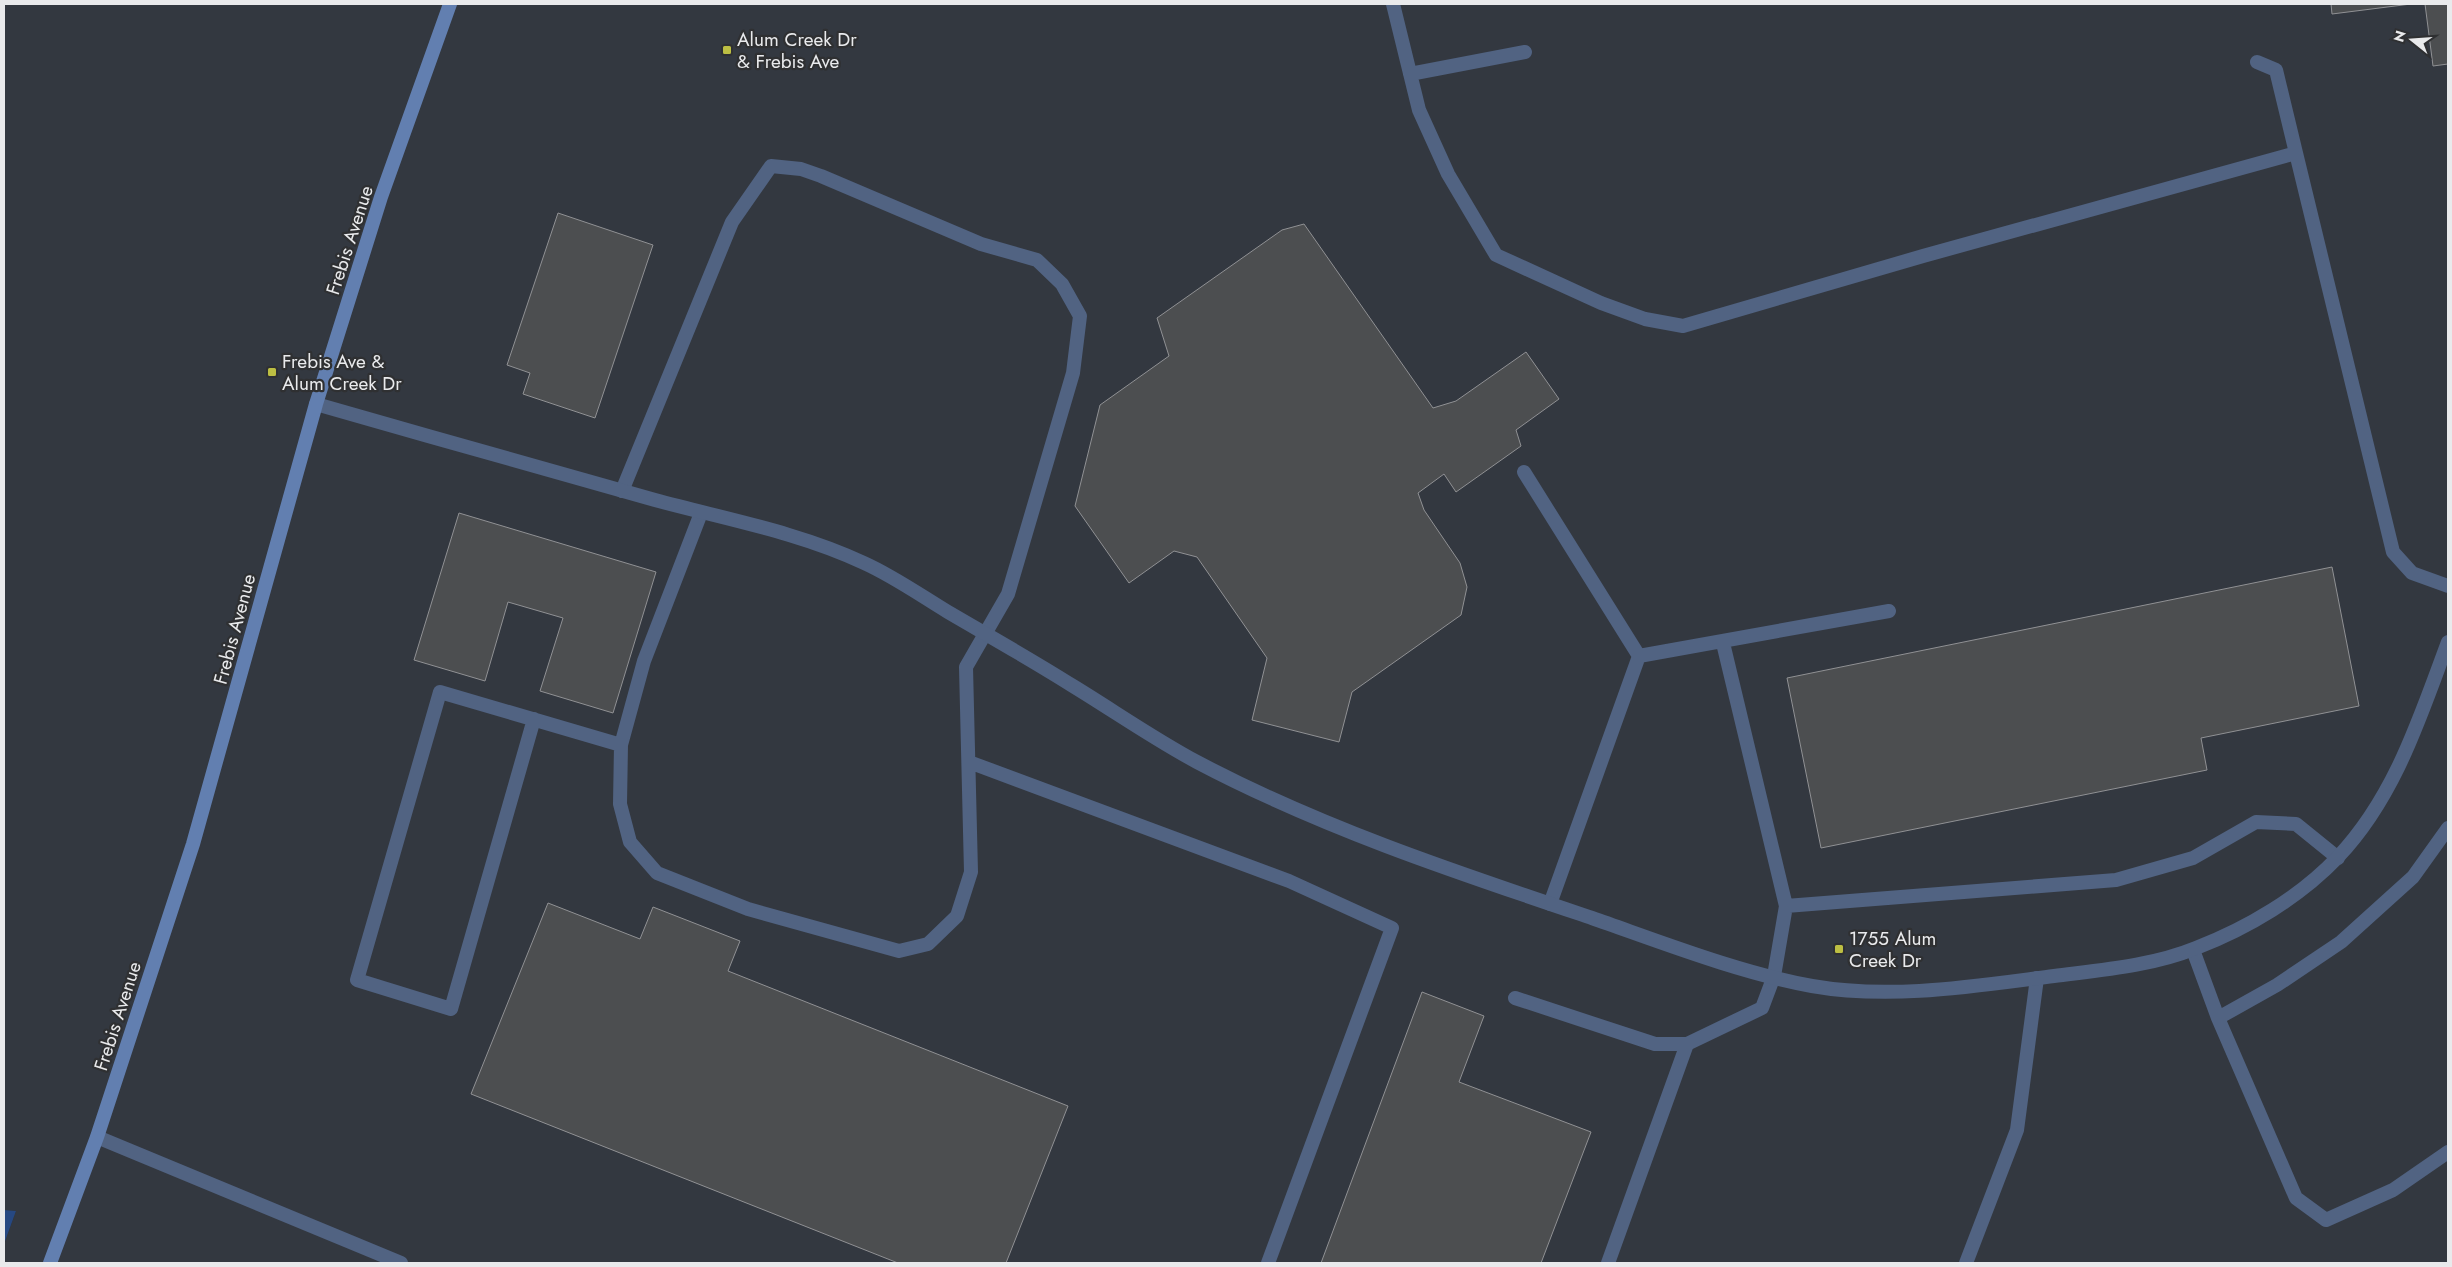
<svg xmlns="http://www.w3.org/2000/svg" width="2452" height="1267" viewBox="0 0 2452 1267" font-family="Jost,sans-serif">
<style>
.built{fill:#333840}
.green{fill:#264882}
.building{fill:#4c4e50;stroke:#909194}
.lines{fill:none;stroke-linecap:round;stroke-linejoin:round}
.service{stroke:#516382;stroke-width:14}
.minor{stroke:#516382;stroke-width:14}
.secondary{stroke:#627fb0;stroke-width:14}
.poi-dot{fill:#bdbf43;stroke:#2f3032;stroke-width:2}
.labels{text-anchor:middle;stroke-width:4.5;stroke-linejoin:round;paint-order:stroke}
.poi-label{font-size:19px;fill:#e9eaec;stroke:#2f3032;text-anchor:start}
.street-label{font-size:19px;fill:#e9eaec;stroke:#2f3032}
</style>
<rect width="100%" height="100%" fill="#2f3032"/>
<!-- built -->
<path class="built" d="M 4,4 L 2448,4 L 2448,1263 L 4,1263 L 4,1244 L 16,1211 L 4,1210 Z"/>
<!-- green -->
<path class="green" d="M 4,1210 L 16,1211 L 4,1244 Z"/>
<!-- building -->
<path class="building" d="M 2331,4 L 2411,4 L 2332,14 Z
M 2425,4 L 2448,4 L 2448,64 L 2433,66 Z
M 558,213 L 653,245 L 595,418 L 523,394 L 530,373 L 507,365 Z
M 1304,224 L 1433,408 L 1456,401 L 1526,352 L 1559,399 L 1516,430 L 1521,446 L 1456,492 L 1444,474 L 1418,493 L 1424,510 L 1460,563 L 1467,587 L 1461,615 L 1352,692 L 1339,742 L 1252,720 L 1267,658 L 1197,557 L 1174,551 L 1129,583 L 1075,506 L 1100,405 L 1169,356 L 1157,318 L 1282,230 Z
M 459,513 L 656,572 L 613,713 L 540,691 L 563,618 L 508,602 L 485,681 L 414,660 Z
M 2332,567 L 2359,706 L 2201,738 L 2207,770 L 1821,848 L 1787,678 Z
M 548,903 L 640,939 L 653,907 L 740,941 L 728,971 L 1068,1106 L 1006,1263 L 898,1263 L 471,1094 Z
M 1422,992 L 1484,1016 L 1459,1082 L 1591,1132 L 1541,1263 L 1321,1263 Z"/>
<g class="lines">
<!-- service -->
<path class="service" d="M 1393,4 L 1419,110 L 1448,174 L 1496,255 L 1601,303 L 1645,319 L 1683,326 L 1923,256 L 2296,153 L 2276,70 L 2257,62
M 1410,74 L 1525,52
M 2296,153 L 2393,552 L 2412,573 L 2448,586
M 1524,472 L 1639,656 L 1550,904
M 622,491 L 732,222 L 771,166 L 801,169 L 821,176 L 981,244 L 1037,260 L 1062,284 L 1080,316 L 1073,373 L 1008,594 L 966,667 L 971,872 L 957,916 L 928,944 L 899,951 L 748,909 L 657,873 L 630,842 L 620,804 L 621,745 L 644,661 L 701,513
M 1723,643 L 1786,906
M 1639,656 L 1889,611
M 534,719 L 451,1009 L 357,980 L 440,692 L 621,745
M 969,762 L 1289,881 L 1392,928 L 1268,1263
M 2193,950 L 2218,1018 L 2296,1198 L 2326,1220 L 2393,1190 L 2448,1152
M 1515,998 L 1655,1044 L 1687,1044 L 1762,1008 L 1774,976 L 1786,906 L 2116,880 L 2193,858 L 2256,822 L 2296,824 L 2338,858
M 2218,1018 L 2277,985 L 2341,942 L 2413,877 L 2448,828
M 97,1137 L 401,1263
M 1608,1263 L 1687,1044
M 1966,1263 L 2017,1130 L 2037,978"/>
<!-- minor -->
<path class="minor" d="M 316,404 C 429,436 542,469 655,500 C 725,519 798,532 864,563 C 893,576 920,595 948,612 C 989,636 1032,660 1073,686 C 1114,711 1154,739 1197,762 C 1322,828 1458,873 1592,918 C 1661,942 1740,973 1812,986 C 1891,1000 1975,986 2054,976 C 2101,970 2152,966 2196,948 C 2248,928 2300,897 2338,857 C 2395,797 2420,717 2448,642"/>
<!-- secondary -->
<path class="secondary" d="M 50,1263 L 97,1137 L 193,844 L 316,404 L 381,197 L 450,4"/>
</g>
<!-- markers -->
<g class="poi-dot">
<rect x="722" y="45" width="10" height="10" rx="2.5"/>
<rect x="267" y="367" width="10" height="10" rx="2.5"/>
<rect x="1834" y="944" width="10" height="10" rx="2.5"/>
</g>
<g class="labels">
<!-- poi labels -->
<g class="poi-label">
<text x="737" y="46">Alum Creek Dr<tspan x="737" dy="22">&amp; Frebis Ave</tspan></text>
<text x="282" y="368">Frebis Ave &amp;<tspan x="282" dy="22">Alum Creek Dr</tspan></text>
<text x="1849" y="945">1755 Alum<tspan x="1849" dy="22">Creek Dr</tspan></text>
</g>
<!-- street labels -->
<g class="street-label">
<text transform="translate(349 240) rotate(-72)" y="7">Frebis Avenue</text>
<text transform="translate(234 629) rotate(-75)" y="7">Frebis Avenue</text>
<text transform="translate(117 1016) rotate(-72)" y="7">Frebis Avenue</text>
</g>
</g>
<!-- border -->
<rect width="2452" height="1267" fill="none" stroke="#e9eaec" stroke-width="10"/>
<!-- north arrow -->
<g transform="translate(2412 40) rotate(287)" stroke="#2f3032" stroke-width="4" paint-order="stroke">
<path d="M0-4L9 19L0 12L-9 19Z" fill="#e9eaec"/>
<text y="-8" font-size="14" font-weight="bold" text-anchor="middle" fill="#e9eaec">N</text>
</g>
</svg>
